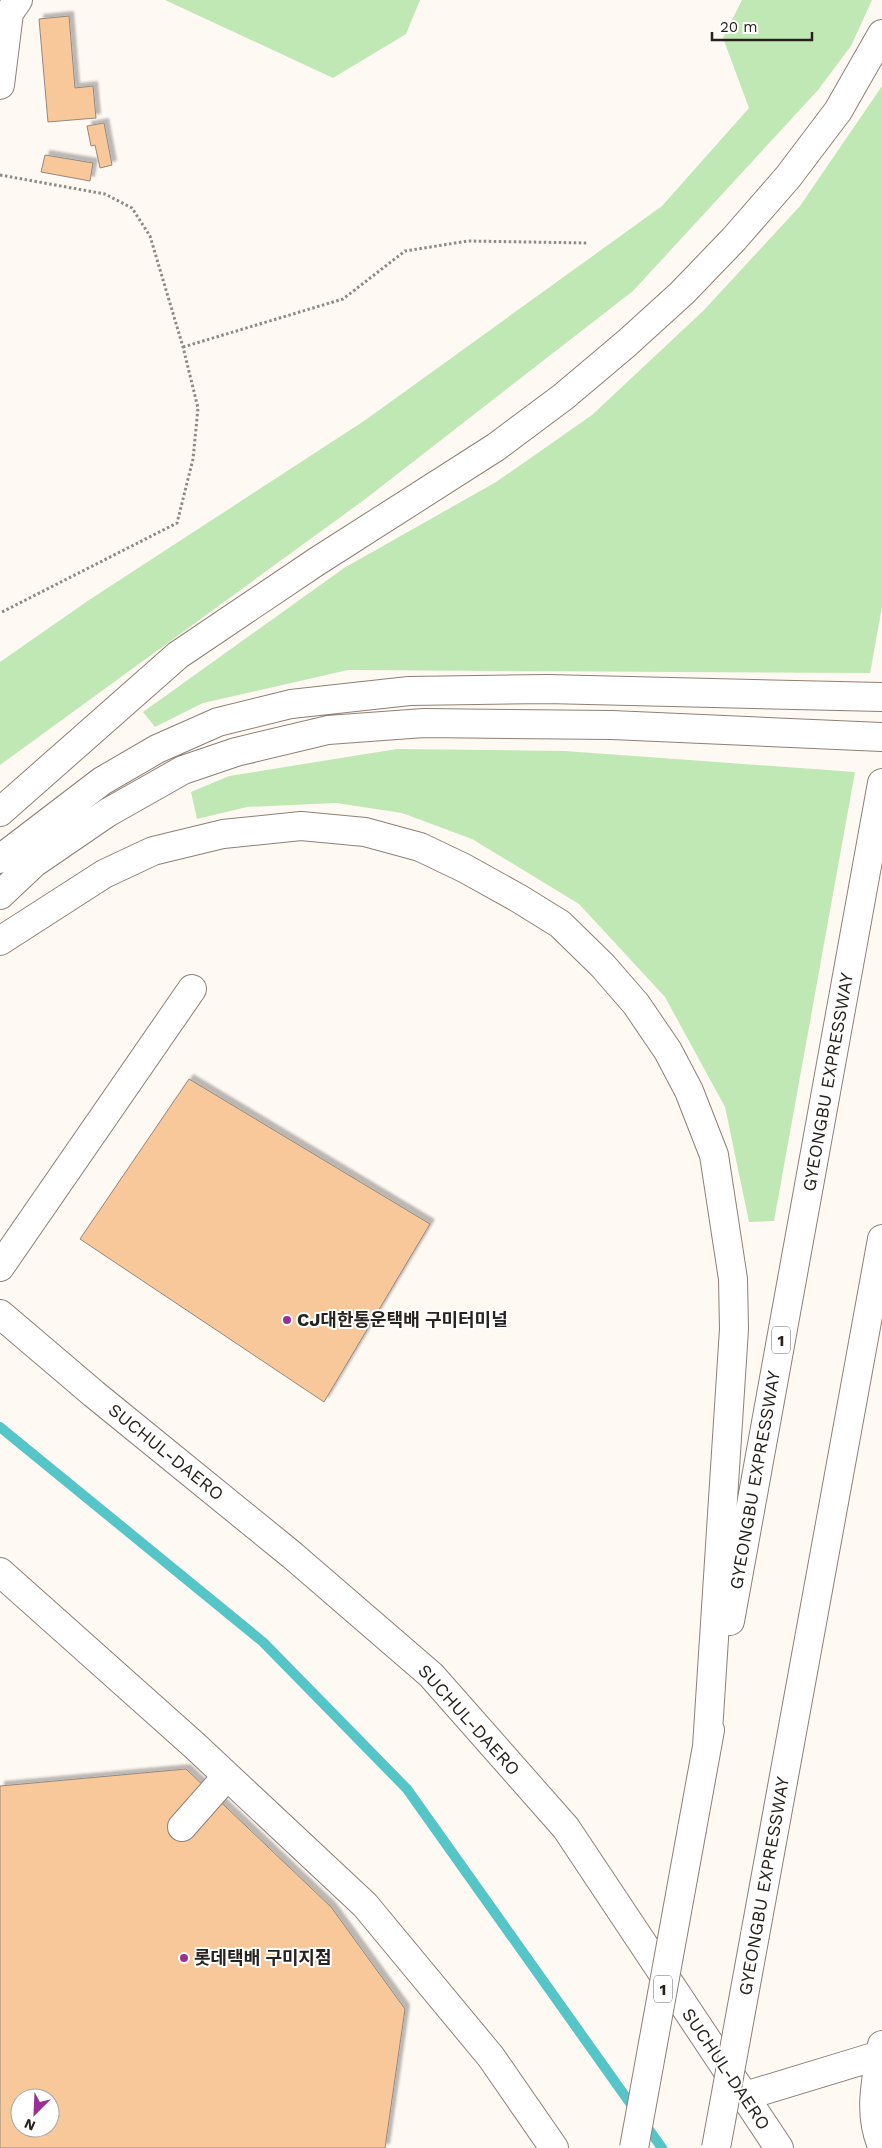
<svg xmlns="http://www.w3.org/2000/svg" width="882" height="2148" viewBox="0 0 882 2148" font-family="'Work Sans','Noto Sans KR',sans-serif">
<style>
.green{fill:#c0e8b5}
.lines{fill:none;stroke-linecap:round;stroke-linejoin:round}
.stream{stroke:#56c5c8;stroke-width:10}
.building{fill:#f8c89b;stroke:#94887d;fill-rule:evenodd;filter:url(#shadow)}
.minor-casing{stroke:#8d8076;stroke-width:30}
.highway-casing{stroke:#8d8076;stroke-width:30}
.path{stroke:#8f8a85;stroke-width:3;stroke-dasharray:2.5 2.5;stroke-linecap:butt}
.minor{stroke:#fff;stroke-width:28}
.highway{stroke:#fff;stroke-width:28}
.highway-bridge-casing{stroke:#8d8076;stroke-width:30;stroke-linecap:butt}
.highway-bridge{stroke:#fff;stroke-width:28}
.poi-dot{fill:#9a3093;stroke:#fff;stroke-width:2}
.labels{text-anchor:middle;stroke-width:4;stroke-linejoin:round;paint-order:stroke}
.shield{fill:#fff;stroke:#686462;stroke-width:1}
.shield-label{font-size:16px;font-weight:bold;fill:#27221e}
.street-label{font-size:18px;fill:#27221e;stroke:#fff}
.poi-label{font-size:18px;font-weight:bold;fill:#27221e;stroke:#fff;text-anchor:start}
</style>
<defs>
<filter id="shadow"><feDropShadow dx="4.5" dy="-4.5" stdDeviation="1" flood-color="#0004"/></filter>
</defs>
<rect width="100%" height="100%" fill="#fff9f4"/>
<!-- green -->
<path class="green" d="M 165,0 L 420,0 L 406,34 L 333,78 Z
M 742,0 L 872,0 L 851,46 L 818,90 L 633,291 L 364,500 L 0,765 L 0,662 L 89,600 L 364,421 L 662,206 L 749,108 L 723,38 Z
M 882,86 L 882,607 L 870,673 L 348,670 L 203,703 L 155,727 L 143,712 L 344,568 L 496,482 L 592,415 L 704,310 L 800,206 Z
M 397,749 L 565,751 L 855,772 L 774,1221 L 749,1222 L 725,1107 L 665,997 L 579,904 L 472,839 L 402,813 L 336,803 L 247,807 L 197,819 L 191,792 L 229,776 Z"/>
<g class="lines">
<!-- stream -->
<path class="stream" d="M 0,1427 L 263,1642 L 407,1789 L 662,2148"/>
</g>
<!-- building -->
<path class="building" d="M 69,16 L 75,88 L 93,86 L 96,118 L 48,122 L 39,19 Z
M 104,123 L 112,165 L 100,168 L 95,145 L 91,146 L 87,126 Z
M 45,155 L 93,163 L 90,181 L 41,172 Z
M 189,1079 L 430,1224 L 324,1402 L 80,1239 Z
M 186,1769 L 331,1907 L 405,2009 L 385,2148 L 0,2148 L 0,1786 ZM 20,2098 L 50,2098 L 50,2128 L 20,2128 Z"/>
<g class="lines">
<!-- minor casing -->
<g class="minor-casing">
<path id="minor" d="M 0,85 L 9,13 L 18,0
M 0,1267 L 192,989
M 0,1314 L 94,1394 L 292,1555 L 431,1675 L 566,1828 L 779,2148
M 0,1572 L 194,1745 L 365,1905 L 491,2057 L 554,2148
M 182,1827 L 227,1776
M 880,2055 C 875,2086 869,2116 882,2146
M 745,2096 L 880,2055 L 882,2045"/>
</g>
<!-- highway casing -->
<g class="highway-casing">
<path id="highway" d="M 0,812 L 178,655 L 316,562 L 496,447 L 563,397 L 627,343 L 682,293 L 734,239 L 788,177 L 838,111 L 882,34
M 0,859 L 102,781 L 157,749 L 218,722 L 291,704 L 409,691 L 547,689 L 882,697
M 0,895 L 34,863 L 107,813 L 183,770 L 236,752 L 328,730 L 424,723 L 612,725 L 882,737
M 0,941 L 104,874 L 153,851 L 223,834 L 301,826 L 365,832 L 420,847 L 464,868 L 518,898 L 560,924 L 603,966 L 636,1004 L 668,1051 L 689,1091 L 714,1155 L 733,1279 L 734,1329 L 707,1747
M 730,1621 L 882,783
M 692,1829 L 710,1730
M 755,1935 L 882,1239"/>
</g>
<!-- path -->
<path class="path" d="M 0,175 L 105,194 L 132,208 L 150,236 L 183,347 L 198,408 L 193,459 L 177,523 L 0,613
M 183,347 L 343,299 L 405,251 L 468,241 L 587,243"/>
<!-- minor -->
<use href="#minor" class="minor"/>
<!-- highway -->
<use href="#highway" class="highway"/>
<!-- highway-bridge casing -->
<g class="highway-bridge-casing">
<path id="highway-bridge" d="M 634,2148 L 692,1829
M 716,2148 L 755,1935"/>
</g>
<!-- highway-bridge -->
<use href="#highway-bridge" class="highway-bridge"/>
</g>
<!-- markers -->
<g class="poi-dot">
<circle cx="287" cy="1320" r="5"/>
<circle cx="184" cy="1958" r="5"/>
</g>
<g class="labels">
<!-- shield labels -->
<g class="shield">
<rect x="772" y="1326.5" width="18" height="27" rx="4"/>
<rect x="654" y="1975.5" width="18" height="27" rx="4"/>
</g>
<g class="shield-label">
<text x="781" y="1346">1</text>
<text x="663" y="1995">1</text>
</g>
<!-- street labels -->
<g class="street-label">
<text transform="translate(828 1082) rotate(-80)" y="6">GYEONGBU EXPRESSWAY</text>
<text transform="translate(166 1452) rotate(39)" y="6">SUCHUL-DAERO</text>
<text transform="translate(755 1480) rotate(-80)" y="6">GYEONGBU EXPRESSWAY</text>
<text transform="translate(469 1720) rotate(48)" y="6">SUCHUL-DAERO</text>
<text transform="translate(764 1886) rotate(-80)" y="6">GYEONGBU EXPRESSWAY</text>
<text transform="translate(726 2069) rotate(56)" y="6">SUCHUL-DAERO</text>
</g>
<!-- poi labels -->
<g class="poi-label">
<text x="297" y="1326">CJ대한통운택배 구미터미널</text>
<text x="194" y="1964">롯데택배 구미지점</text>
</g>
</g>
<!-- north arrow -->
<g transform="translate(35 2113) rotate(204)"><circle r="24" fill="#ffffff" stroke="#a9a7a5"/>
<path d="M0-4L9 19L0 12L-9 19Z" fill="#9a3093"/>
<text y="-8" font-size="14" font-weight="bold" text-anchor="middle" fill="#27221e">N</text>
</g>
<!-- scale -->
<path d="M712 32v8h100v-8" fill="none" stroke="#27221e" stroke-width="2.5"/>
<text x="720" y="32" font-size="15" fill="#27221e" stroke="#ffffff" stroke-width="4" paint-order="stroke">20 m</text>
</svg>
